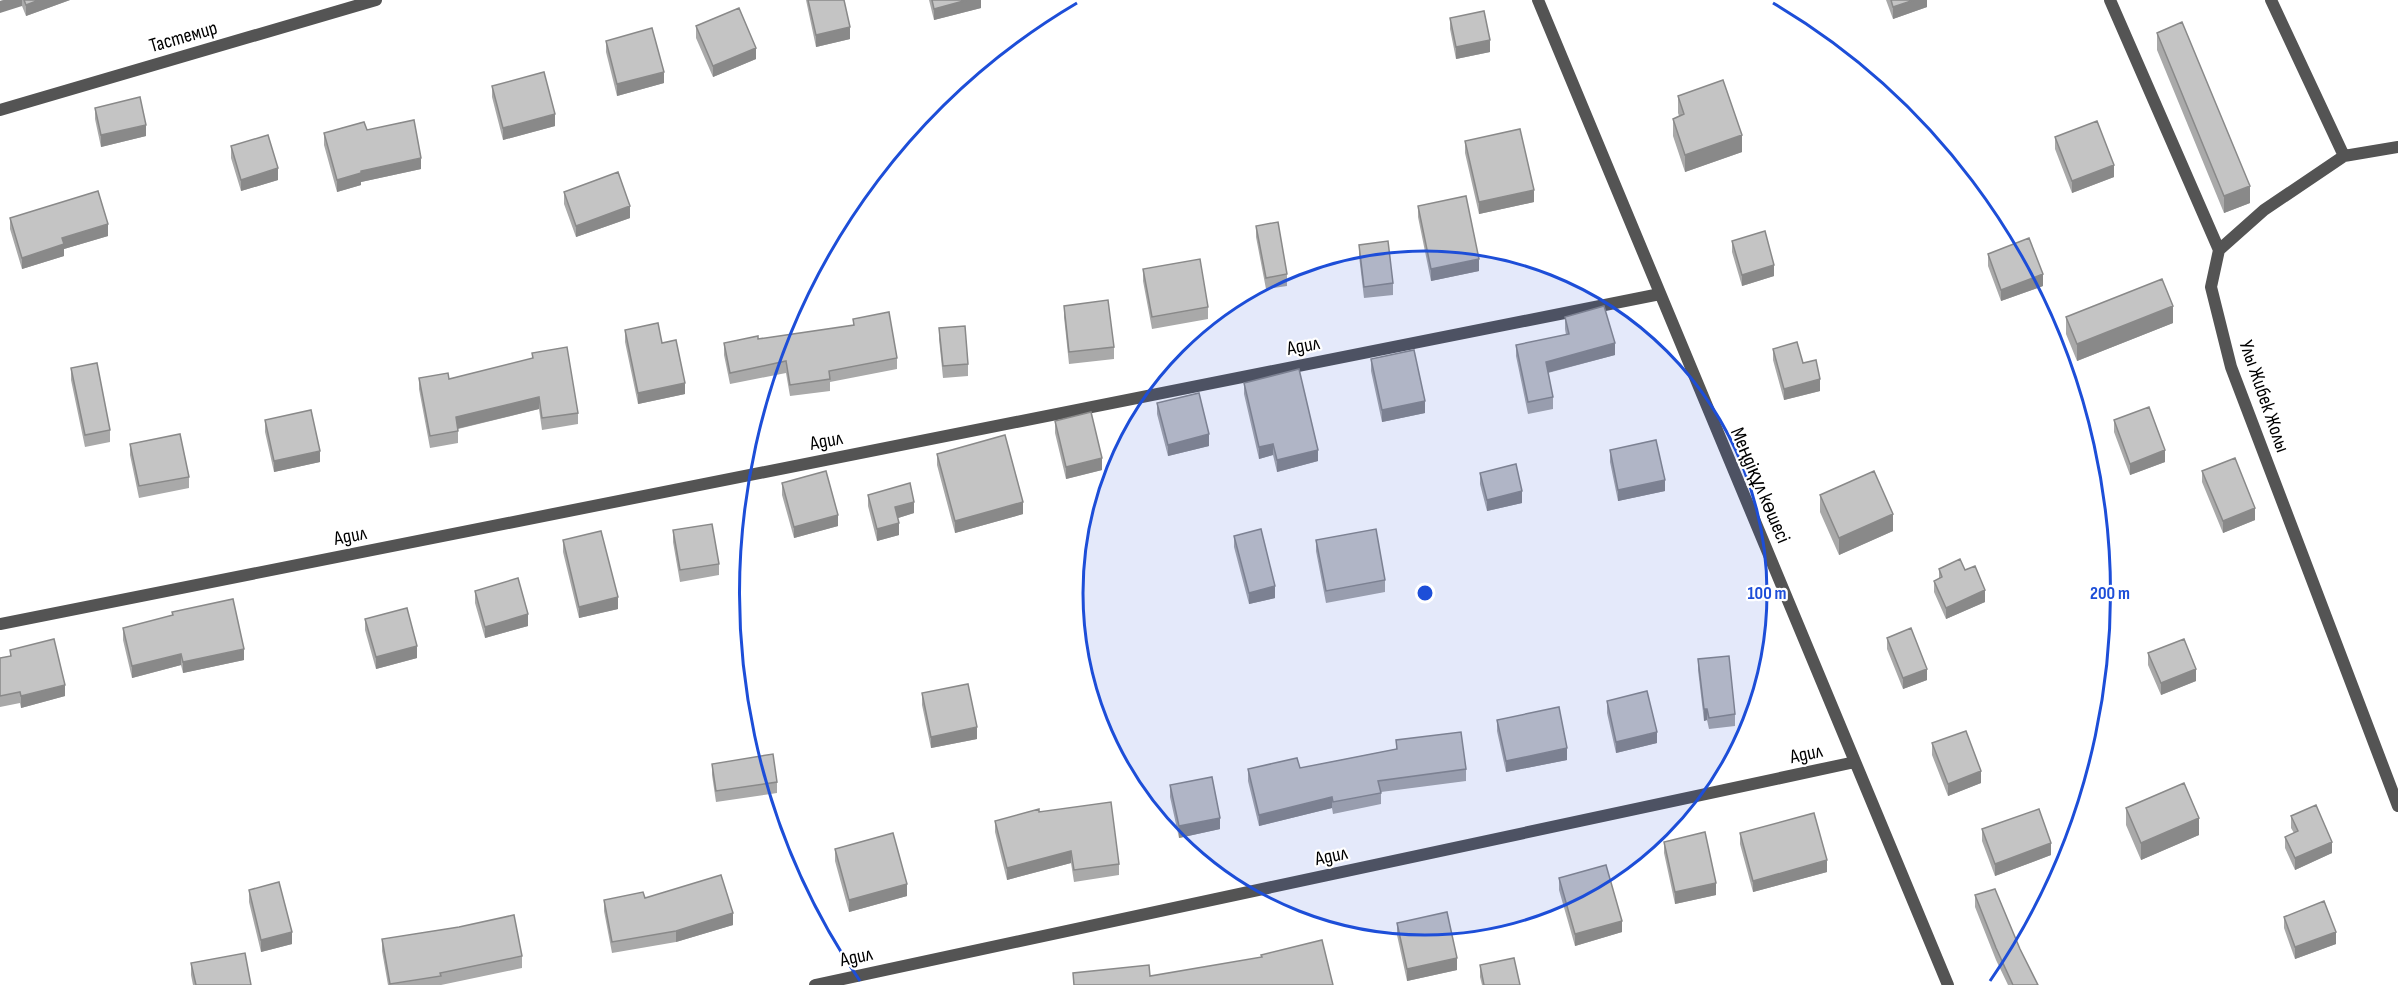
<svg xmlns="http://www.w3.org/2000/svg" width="2398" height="985" viewBox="0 0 2398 985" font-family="'Sofia Sans Condensed',sans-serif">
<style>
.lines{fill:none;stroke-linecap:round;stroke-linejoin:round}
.minor{stroke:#545454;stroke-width:12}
.wall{fill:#a9a9a9}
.shaded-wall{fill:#898989}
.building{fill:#c4c4c4;stroke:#898989;stroke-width:1.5}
.ring{fill:none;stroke:#1d4ed8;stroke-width:3}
.labels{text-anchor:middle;stroke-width:4.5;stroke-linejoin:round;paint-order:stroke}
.street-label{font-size:20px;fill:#000;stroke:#fff}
.centre{fill:#1d4ed8;stroke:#fff;stroke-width:3}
.ring-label{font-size:18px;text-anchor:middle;font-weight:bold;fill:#1d4ed8;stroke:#fff;stroke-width:4.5;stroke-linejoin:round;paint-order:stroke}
</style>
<rect width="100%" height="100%" fill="#fff"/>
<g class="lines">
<!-- minor -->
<path class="minor" d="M 1538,0 L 1948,985
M 2110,0 L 2219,250 L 2211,287 L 2231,367 L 2398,806
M 2271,0 L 2344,156
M 0,110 L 376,0
M 2219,250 L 2264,210 L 2344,156 L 2398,147
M 0,624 L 1660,294
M 815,985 L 1855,762"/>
</g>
<!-- wall -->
<path class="wall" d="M 0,0 L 70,0 L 26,16 L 22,6 Z
M 806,0 L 844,0 L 850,39 L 816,47 Z
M 929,0 L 981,0 L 981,8 L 934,20 Z
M 1886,0 L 1927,0 L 1927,7 L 1893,19 Z
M 1450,18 L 1490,52 L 1456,59 L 1450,29 Z
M 696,26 L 756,59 L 713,77 L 696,38 Z
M 2157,33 L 2250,203 L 2224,213 L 2157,50 Z
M 606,41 L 664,83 L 617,96 L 606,52 Z
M 492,86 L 555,126 L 503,140 L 492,97 Z
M 1678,96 L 1742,152 L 1685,172 L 1673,136 L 1673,119 L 1679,116 L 1678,113 Z
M 95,108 L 146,136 L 101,147 L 95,119 Z
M 367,130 L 421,169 L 361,182 L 361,185 L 337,192 L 324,145 L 324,133 Z
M 2055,137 L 2114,177 L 2072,193 L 2055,149 Z
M 1465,141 L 1534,202 L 1479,214 L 1465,153 Z
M 231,146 L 278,180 L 241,191 L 231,158 Z
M 564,192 L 630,218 L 576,237 L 564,204 Z
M 1418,206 L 1479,271 L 1431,281 L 1418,217 Z
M 10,218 L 108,236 L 64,249 L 64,256 L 22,269 L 10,229 Z
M 1256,226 L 1287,274 L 1287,286 L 1266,289 L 1256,237 Z
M 1732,241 L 1774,276 L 1742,286 L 1732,252 Z
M 1359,245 L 1393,283 L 1393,295 L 1364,298 L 1359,256 Z
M 1988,254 L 2043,286 L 2001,301 L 1988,266 Z
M 1143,269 L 1208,307 L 1208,319 L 1152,329 L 1143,281 Z
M 1064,306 L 1114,347 L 1114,359 L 1069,364 L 1064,317 Z
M 1565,317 L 1615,355 L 1548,373 L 1553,397 L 1553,409 L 1528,414 L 1516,356 L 1516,345 L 1566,335 L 1565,329 Z
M 2066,317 L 2173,323 L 2077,361 L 2066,334 Z
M 853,319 L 897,358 L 897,369 L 830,382 L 830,391 L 790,396 L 786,373 L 730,384 L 724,355 L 724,343 L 758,339 L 853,326 Z
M 939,328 L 968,364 L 968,376 L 943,378 L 939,339 Z
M 625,330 L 662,343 L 685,394 L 638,404 L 625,342 Z
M 1773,349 L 1803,363 L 1820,391 L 1784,400 L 1773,360 Z
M 532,353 L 578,413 L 578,424 L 542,430 L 539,409 L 458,429 L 458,443 L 430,448 L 419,389 L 419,378 L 449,379 L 532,359 Z
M 1371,359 L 1425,413 L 1382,422 L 1371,371 Z
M 71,368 L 110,430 L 110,442 L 85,447 L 71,380 Z
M 1244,383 L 1318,461 L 1277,472 L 1273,455 L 1259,459 L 1244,394 Z
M 1157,403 L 1209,446 L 1168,456 L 1157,414 Z
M 265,420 L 320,462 L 274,472 L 265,432 Z
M 2114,420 L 2165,462 L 2130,475 L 2114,432 Z
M 1055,421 L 1102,470 L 1066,479 L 1055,433 Z
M 130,444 L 189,477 L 189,488 L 139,498 L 130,455 Z
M 1610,450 L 1665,491 L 1618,501 L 1610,462 Z
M 937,454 L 1023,514 L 955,533 L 937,465 Z
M 2202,471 L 2255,520 L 2223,533 L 2202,482 Z
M 1480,473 L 1522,503 L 1487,511 L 1480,484 Z
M 782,483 L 838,526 L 794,538 L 782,495 Z
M 868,495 L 914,513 L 898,518 L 899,535 L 877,541 L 868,506 Z
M 1820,495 L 1893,531 L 1839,555 L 1820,512 Z
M 673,530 L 719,564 L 719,575 L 680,582 L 673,542 Z
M 1234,536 L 1275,598 L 1249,604 L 1234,547 Z
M 563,540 L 618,609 L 579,618 L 563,552 Z
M 1316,540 L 1385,580 L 1385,592 L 1326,603 L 1316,551 Z
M 1939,569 L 1965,570 L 1985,602 L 1946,619 L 1934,592 L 1934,581 L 1939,579 Z
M 475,591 L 528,626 L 485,638 L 475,603 Z
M 172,612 L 244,660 L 183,673 L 181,665 L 132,678 L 123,640 L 123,628 L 172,616 Z
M 365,619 L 417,658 L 376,669 L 365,630 Z
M 1887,638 L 1927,680 L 1903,689 L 1887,649 Z
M 10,650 L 65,696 L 21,708 L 20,703 L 0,707 L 0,658 L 10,656 Z
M 2148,653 L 2196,681 L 2161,695 L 2148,665 Z
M 1698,659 L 1735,714 L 1735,726 L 1709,729 L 1707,720 L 1704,721 L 1698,670 Z
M 922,693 L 977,739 L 931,748 L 922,705 Z
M 1607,701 L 1657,743 L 1616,753 L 1607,713 Z
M 1497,720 L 1567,760 L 1506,772 L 1497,731 Z
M 1396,740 L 1466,769 L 1466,781 L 1381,792 L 1381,804 L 1333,814 L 1332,808 L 1259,826 L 1248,781 L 1248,769 L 1300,768 L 1396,749 Z
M 1932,743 L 1981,783 L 1948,796 L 1932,755 Z
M 712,764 L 777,782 L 777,793 L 716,802 L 712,775 Z
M 1170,785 L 1220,829 L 1179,838 L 1170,797 Z
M 2126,808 L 2199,835 L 2141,860 L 2126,825 Z
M 1039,812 L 1119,864 L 1119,875 L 1074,882 L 1071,863 L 1007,880 L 995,832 L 995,821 Z
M 2291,816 L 2332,853 L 2295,870 L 2285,848 L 2285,837 L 2294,833 L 2291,828 Z
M 1982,829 L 2051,855 L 1995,876 L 1982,841 Z
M 1740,833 L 1827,872 L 1753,892 L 1740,844 Z
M 1664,842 L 1716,895 L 1675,904 L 1664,853 Z
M 835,849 L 907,896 L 849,912 L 835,861 Z
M 1559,878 L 1622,932 L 1575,946 L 1559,890 Z
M 249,890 L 292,944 L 261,952 L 249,902 Z
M 1975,895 L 2020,949 L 2038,985 L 2008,985 L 1996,960 L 1975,907 Z
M 645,898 L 733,925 L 676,942 L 612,953 L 604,911 L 604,900 Z
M 2284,917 L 2336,944 L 2295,959 L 2284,928 Z
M 1397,923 L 1457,970 L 1407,981 L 1397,935 Z
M 382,939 L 522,956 L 522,968 L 441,985 L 388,985 L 382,951 Z
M 191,963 L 251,985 L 193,985 L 191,975 Z
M 1480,965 L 1520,985 L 1482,985 L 1480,977 Z"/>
<!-- shaded-wall -->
<path class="shaded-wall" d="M 4,0 L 22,0 L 22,6 L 0,13 L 0,1 Z
M 39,0 L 70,0 L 26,16 L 26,5 Z
M 967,0 L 981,0 L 981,8 L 934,20 L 934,9 Z
M 1914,0 L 1927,0 L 1927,7 L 1893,19 L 1893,7 Z
M 850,27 L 850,39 L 816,47 L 816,35 Z
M 1490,40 L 1490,52 L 1456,59 L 1456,47 Z
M 756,48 L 756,59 L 713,77 L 713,66 Z
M 664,72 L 664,83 L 617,96 L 617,84 Z
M 555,114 L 555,126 L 503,140 L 503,128 Z
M 146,125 L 146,136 L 101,147 L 101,135 Z
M 1742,135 L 1742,152 L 1685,172 L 1685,155 Z
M 421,158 L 421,169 L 361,182 L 361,185 L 337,192 L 337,180 L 361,171 Z
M 2114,165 L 2114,177 L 2072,193 L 2072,181 Z
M 278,168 L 278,180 L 241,191 L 241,180 Z
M 2250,186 L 2250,203 L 2224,213 L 2224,196 Z
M 1534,190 L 1534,202 L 1479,214 L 1479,202 Z
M 630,206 L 630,218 L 576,237 L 576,226 Z
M 108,224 L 108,236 L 64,249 L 64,256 L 22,269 L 22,258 L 62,238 Z
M 1479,259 L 1479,271 L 1431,281 L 1431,269 Z
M 1774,265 L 1774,276 L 1742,286 L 1742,275 Z
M 2043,274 L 2043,286 L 2001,301 L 2001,290 Z
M 2173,306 L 2173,323 L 2077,361 L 2077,344 Z
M 1615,343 L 1615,355 L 1546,373 L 1546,362 Z
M 1820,379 L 1820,391 L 1784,400 L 1784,389 Z
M 685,383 L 685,394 L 638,404 L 638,393 Z
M 539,397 L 539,409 L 456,429 L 456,417 Z
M 1425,401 L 1425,413 L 1382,422 L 1382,410 Z
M 1209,434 L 1209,446 L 1168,456 L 1168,445 Z
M 1273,444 L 1273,455 L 1259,459 L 1259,447 Z
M 1318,450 L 1318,461 L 1277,472 L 1277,460 Z
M 2165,450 L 2165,462 L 2130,475 L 2130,464 Z
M 320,451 L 320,462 L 274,472 L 274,461 Z
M 1102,458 L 1102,470 L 1066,479 L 1066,467 Z
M 1665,480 L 1665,491 L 1618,501 L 1618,490 Z
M 1522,491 L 1522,503 L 1487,511 L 1487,500 Z
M 914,502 L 914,513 L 895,519 L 895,507 Z
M 1023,502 L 1023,514 L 955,533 L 955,521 Z
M 2255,508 L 2255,520 L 2223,533 L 2223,521 Z
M 1893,514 L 1893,531 L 1839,555 L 1839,538 Z
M 838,515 L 838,526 L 794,538 L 794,527 Z
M 899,523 L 899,535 L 877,541 L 877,529 Z
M 1275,586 L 1275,598 L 1249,604 L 1249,593 Z
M 1985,590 L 1985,602 L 1946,619 L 1946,608 Z
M 618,597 L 618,609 L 579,618 L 579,607 Z
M 528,614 L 528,626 L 485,638 L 485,627 Z
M 417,646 L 417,658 L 376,669 L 376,657 Z
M 244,649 L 244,660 L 183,673 L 183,662 Z
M 181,654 L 181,665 L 132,678 L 132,666 Z
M 1927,669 L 1927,680 L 1903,689 L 1903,678 Z
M 2196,669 L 2196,681 L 2161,695 L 2161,683 Z
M 65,685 L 65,696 L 21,708 L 21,696 Z
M 1704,709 L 1707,709 L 1707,720 L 1704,721 Z
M 977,727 L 977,739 L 931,748 L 931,737 Z
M 1657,732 L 1657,743 L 1616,753 L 1616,742 Z
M 1567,748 L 1567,760 L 1506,772 L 1506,761 Z
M 1981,771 L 1981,783 L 1948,796 L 1948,784 Z
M 1332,797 L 1332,808 L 1259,826 L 1259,815 Z
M 1220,818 L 1220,829 L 1179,838 L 1179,826 Z
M 2199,818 L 2199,835 L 2141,860 L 2141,843 Z
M 2332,842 L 2332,853 L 2295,870 L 2295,858 Z
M 2051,843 L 2051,855 L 1995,876 L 1995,864 Z
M 1071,851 L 1071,863 L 1007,880 L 1007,868 Z
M 1827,860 L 1827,872 L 1753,892 L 1753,881 Z
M 1716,883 L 1716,895 L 1675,904 L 1675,892 Z
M 907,884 L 907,896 L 849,912 L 849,900 Z
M 733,913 L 733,925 L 676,942 L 676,931 Z
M 1622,921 L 1622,932 L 1575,946 L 1575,934 Z
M 292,932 L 292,944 L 261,952 L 261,940 Z
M 2336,932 L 2336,944 L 2295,959 L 2295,947 Z
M 1457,958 L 1457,970 L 1407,981 L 1407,969 Z"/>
<!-- building -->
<path class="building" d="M 24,0 L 39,0 L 26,5 Z
M 808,0 L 844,0 L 850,27 L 816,35 Z
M 932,0 L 967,0 L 934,9 Z
M 1891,0 L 1914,0 L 1893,7 Z
M 739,8 L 756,48 L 713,66 L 696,26 Z
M 1484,11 L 1490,40 L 1456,47 L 1450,18 Z
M 2182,22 L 2250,186 L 2224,196 L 2157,33 Z
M 652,28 L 664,72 L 617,84 L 606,41 Z
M 544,72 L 555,114 L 503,128 L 492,86 Z
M 1723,80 L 1742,135 L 1685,155 L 1673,119 L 1684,114 L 1678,96 Z
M 140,97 L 146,125 L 101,135 L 95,108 Z
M 414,120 L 421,158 L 361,171 L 361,173 L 337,180 L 324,133 L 364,122 L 367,130 Z
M 2097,121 L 2114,165 L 2072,181 L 2055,137 Z
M 1520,129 L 1534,190 L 1479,202 L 1465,141 Z
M 268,135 L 278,168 L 241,180 L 231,146 Z
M 618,172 L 630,206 L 576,226 L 564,192 Z
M 98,191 L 108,224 L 62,238 L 64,244 L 22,258 L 10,218 Z
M 1466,196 L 1479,259 L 1431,269 L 1418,206 Z
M 1278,222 L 1287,274 L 1266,278 L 1256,226 Z
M 1765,231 L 1774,265 L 1742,275 L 1732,241 Z
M 2029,238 L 2043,274 L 2001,290 L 1988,254 Z
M 1388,241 L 1393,283 L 1364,287 L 1359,245 Z
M 1200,259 L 1208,307 L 1152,317 L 1143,269 Z
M 2162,279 L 2173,306 L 2077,344 L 2066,317 Z
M 1108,300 L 1114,347 L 1069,352 L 1064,306 Z
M 1604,306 L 1615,343 L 1546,362 L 1553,397 L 1528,402 L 1516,345 L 1569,334 L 1565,317 Z
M 889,312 L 897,358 L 829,371 L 830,379 L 790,385 L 786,361 L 730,373 L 724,343 L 758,336 L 758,339 L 854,325 L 853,319 Z
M 658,323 L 662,343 L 676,340 L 685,383 L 638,393 L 625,330 Z
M 965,326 L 968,364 L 943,366 L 939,328 Z
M 1797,342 L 1803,363 L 1816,360 L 1820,379 L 1784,389 L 1773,349 Z
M 567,347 L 578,413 L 542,418 L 539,397 L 456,417 L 458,431 L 430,436 L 419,378 L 448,373 L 449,379 L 533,358 L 532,353 Z
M 1414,350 L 1425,401 L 1382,410 L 1371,359 Z
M 97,363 L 110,430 L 85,435 L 71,368 Z
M 1299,369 L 1318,450 L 1277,460 L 1273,444 L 1259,447 L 1244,383 Z
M 1199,393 L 1209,434 L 1168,445 L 1157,403 Z
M 2149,407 L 2165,450 L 2130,464 L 2114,420 Z
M 311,410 L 320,451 L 274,461 L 265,420 Z
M 1091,412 L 1102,458 L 1066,467 L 1055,421 Z
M 180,434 L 189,477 L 139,486 L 130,444 Z
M 1005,435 L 1023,502 L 955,521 L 937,454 Z
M 1656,440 L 1665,480 L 1618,490 L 1610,450 Z
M 2235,458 L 2255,508 L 2223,521 L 2202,471 Z
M 1516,464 L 1522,491 L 1487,500 L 1480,473 Z
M 826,471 L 838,515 L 794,527 L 782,483 Z
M 1874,471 L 1893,514 L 1839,538 L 1820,495 Z
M 910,483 L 914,502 L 895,507 L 899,523 L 877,529 L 868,495 Z
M 712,524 L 719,564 L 680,570 L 673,530 Z
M 1261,529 L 1275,586 L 1249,593 L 1234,536 Z
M 1376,529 L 1385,580 L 1326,591 L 1316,540 Z
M 601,531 L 618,597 L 579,607 L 563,540 Z
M 1960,559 L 1965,570 L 1975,566 L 1985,590 L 1946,608 L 1934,581 L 1942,577 L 1939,569 Z
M 518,578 L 528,614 L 485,627 L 475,591 Z
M 233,599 L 244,649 L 183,662 L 181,654 L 132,666 L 123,628 L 173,615 L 172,612 Z
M 407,608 L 417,646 L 376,657 L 365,619 Z
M 1911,628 L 1927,669 L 1903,678 L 1887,638 Z
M 54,639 L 65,685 L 21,696 L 20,692 L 0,696 L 0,658 L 11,656 L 10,650 Z
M 2184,639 L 2196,669 L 2161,683 L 2148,653 Z
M 1729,656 L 1735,714 L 1709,718 L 1707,709 L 1704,709 L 1698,659 Z
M 968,684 L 977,727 L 931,737 L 922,693 Z
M 1647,691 L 1657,732 L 1616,742 L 1607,701 Z
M 1559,707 L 1567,748 L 1506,761 L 1497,720 Z
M 1966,731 L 1981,771 L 1948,784 L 1932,743 Z
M 1461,732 L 1466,769 L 1378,781 L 1381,793 L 1333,802 L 1332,797 L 1259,815 L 1248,769 L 1297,758 L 1300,768 L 1397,749 L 1396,740 Z
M 773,754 L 777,782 L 716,791 L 712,764 Z
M 1212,777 L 1220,818 L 1179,826 L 1170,785 Z
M 2184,783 L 2199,818 L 2141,843 L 2126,808 Z
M 1111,802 L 1119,864 L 1074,870 L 1071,851 L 1007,868 L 995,821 L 1039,809 L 1039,812 Z
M 2316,805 L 2332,842 L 2295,858 L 2285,837 L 2298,831 L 2291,816 Z
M 2039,809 L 2051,843 L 1995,864 L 1982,829 Z
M 1814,813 L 1827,860 L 1753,881 L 1740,833 Z
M 1705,832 L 1716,883 L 1675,892 L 1664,842 Z
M 893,833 L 907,884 L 849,900 L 835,849 Z
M 1606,865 L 1622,921 L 1575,934 L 1559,878 Z
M 721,875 L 733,913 L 676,931 L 612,942 L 604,900 L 643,892 L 645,898 Z
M 279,882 L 292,932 L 261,940 L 249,890 Z
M 1995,889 L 2020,949 L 2038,985 L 2013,985 L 1996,948 L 1975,895 Z
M 2324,901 L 2336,932 L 2295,947 L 2284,917 Z
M 1447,912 L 1457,958 L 1407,969 L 1397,923 Z
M 514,915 L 522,956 L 440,973 L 441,976 L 390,984 L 382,939 L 459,927 Z
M 1322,940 L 1333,985 L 1074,985 L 1073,973 L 1149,965 L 1150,976 L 1262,957 L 1261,955 Z
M 245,953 L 251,985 L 196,985 L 191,963 Z
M 1514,958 L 1520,985 L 1484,985 L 1480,965 Z"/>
<!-- distance rings -->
<circle cx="1425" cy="593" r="342" fill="#1d4ed8" fill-opacity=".12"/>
<g class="ring">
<circle cx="1425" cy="593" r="342"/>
<path d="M860 981A685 685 0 0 1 1077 3M1773 3A685 685 0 0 1 1990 981"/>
</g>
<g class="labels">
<!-- street labels -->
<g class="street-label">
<text transform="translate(183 36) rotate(-16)" y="7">Тастемир</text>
<text transform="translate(1303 345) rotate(-11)" y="7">Адил</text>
<text transform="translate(2265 396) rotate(71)" y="7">Улы Жибек Жолы</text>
<text transform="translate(826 440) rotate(-11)" y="7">Адил</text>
<text transform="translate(1761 485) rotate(67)" y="7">Меңдіқұл көшесі</text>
<text transform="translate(350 535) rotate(-11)" y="7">Адил</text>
<text transform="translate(1806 753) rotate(-12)" y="7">Адил</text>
<text transform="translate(1331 855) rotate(-12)" y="7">Адил</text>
<text transform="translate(856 956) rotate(-12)" y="7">Адил</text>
</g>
</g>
<circle cx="1425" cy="593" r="9" class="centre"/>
<g class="ring-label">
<text x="1767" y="599">100 m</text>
<text x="2110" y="599">200 m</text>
</g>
</svg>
